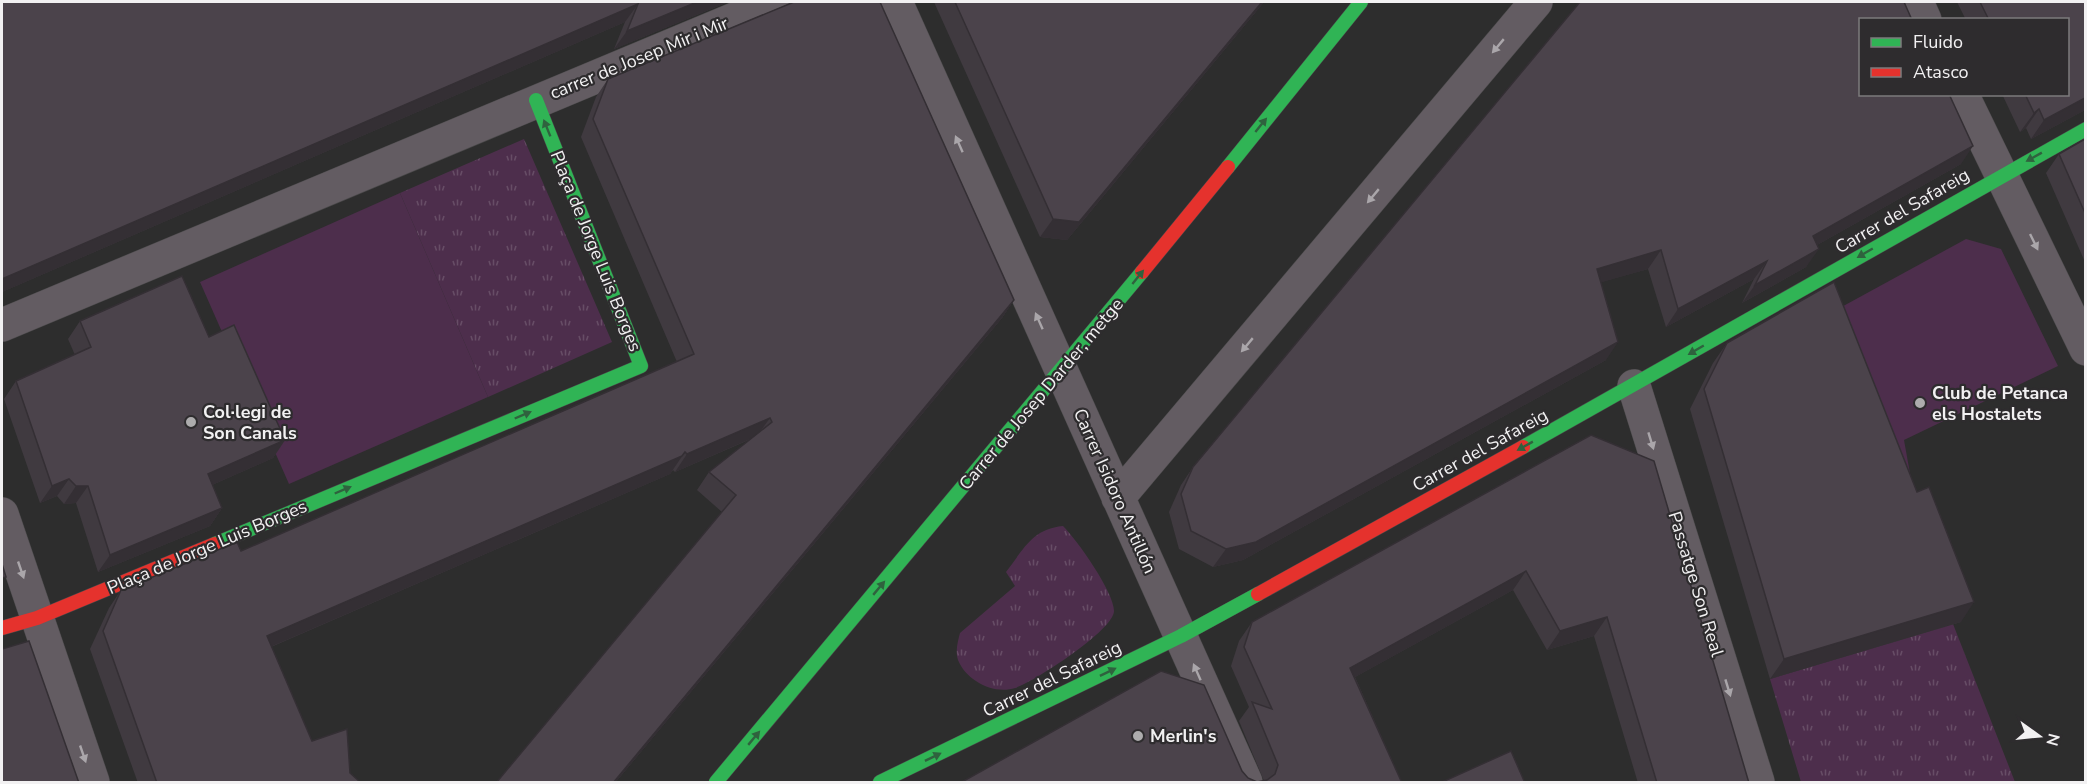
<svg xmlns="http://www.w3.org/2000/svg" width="2087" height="784" viewBox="0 0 2087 784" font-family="'Nunito Sans',sans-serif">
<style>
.grass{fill:url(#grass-tufts)}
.garden{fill:#4d2e4c}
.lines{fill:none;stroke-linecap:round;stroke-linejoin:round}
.street-casing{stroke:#494849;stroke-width:34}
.fast-casing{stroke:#494849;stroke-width:15}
.jam-casing{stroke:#494849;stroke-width:15}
.street{stroke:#635c62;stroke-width:33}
.fast{stroke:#30b455;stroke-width:14}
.jam{stroke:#e5322d;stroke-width:14}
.wall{fill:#403a40}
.shaded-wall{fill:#342f34}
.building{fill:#4b434b;stroke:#342f34;stroke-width:1.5}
.oneway{fill:#aaa6aa}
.oneway2{fill:#2f623e}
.poi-dot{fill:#adacad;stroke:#2e2c2e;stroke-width:2}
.labels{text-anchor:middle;stroke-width:4.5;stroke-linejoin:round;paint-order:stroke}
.street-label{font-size:18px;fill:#f2f1f2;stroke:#2e2c2e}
.poi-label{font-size:18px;font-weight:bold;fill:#f2f1f2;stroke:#2e2c2e;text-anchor:start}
</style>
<defs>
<pattern id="grass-tufts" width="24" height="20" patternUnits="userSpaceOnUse" patternTransform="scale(1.5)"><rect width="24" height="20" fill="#4d2e4c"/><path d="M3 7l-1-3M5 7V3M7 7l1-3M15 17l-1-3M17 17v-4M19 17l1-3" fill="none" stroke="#674d66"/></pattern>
</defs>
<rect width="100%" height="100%" fill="#2d2d2d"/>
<!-- grass -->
<path class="grass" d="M 524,139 L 612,342 L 488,397 L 400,193 Z
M 1063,526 C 1077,540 1114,592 1114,611 C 1114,630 1034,682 1015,688 C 993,695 966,680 958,660 C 955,651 958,641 960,633 L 1015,586 L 1006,572 C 1024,549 1032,529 1063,526 Z
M 1953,624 L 2015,782 L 1801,782 L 1770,679 Z"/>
<!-- garden -->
<path class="garden" d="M 400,193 L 488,397 L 289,484 L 200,282 Z
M 1966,239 L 2001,249 L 2058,366 L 1904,440 L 1916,507 L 1825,316 Z"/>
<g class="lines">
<!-- street casing -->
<g class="street-casing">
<path id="street" d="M 896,2 L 1246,782
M 1917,2 L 1925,20
M 1962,94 L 2086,349
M 2,325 L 775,2
M 1634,386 L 1758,782
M 1118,498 L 1536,2
M 2,514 L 93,782"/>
</g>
<!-- fast casing -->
<g class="fast-casing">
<path id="fast" d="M 1228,167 L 1361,2
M 1523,447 L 2086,129
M 215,544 L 641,366 L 536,100
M 716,782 L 1142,272
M 880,782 L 1181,636 L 1258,594"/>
</g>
<!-- jam casing -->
<g class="jam-casing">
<path id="jam" d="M 1142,272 L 1228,167
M 1258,594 L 1523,447
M 2,628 L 37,618 L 215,544"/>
</g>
<!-- street -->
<use href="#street" class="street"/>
<!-- fast -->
<use href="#fast" class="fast"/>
<!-- jam -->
<use href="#jam" class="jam"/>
</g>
<!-- wall -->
<path class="wall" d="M 2,2 L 728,2 L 614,49 L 625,22 L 2,292 Z
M 793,2 L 880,2 L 1014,300 L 1002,318 L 615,783 L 496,783 L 722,512 L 697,490 L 709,472 L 751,439 L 675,472 L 673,470 L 670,474 L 271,647 L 312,741 L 361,783 L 138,783 L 90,649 L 109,608 L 121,590 L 241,551 L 677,362 L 581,137 L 596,97 L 608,79 Z
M 934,2 L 1264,2 L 1067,240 L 1040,237 Z
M 1580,2 L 1961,164 L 1817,245 L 1806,267 L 1742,303 L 1754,279 L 1666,327 L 1648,269 L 1601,282 L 1606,360 L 1243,560 L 1213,567 L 1179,549 L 1169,512 L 1181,485 L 1193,467 Z
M 1957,2 L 2085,2 L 2085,110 L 2031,139 L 2026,128 L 2020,132 L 2002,94 L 2067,94 L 2067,20 L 1966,20 Z
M 2085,139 L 2085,262 L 2046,173 L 2059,154 Z
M 80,321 L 209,337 L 285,440 L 273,458 L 212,485 L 222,508 L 210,526 L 98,572 L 76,503 L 64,504 L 57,496 L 40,503 L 4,399 L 16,381 L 75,355 L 68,339 Z
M 1727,343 L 1917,492 L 1961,622 L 1770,679 L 1690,409 L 1713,363 Z
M 1591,435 L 1749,783 L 1638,783 L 1594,636 L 1547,650 L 1513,590 L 1355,677 L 1402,783 L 960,783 L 1242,771 L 1248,778 L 1257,782 L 1264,781 L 1239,721 L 1249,707 L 1231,666 L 1239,641 L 1252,622 Z"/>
<!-- shaded-wall -->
<path class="shaded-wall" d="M 697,2 L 728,2 L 614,49 L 627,31 Z
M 1262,2 L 1264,2 L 1067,240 L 1040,237 L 1053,219 Z
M 638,4 L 625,22 L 2,292 L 2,279 Z
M 2085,98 L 2085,110 L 2031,139 L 2044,120 Z
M 2039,109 L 2026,128 L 2020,132 L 2034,113 Z
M 1973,146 L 1961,164 L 1801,254 L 1813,236 Z
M 1819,249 L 1806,267 L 1742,303 L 1755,285 Z
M 1661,250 L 1648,269 L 1585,287 L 1597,269 Z
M 1767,261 L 1754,279 L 1666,327 L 1678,309 Z
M 1014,300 L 1002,318 L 615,783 L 613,783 Z
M 1618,342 L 1606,360 L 1243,560 L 1213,567 L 1226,549 Z
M 770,418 L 757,436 L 675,472 L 687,454 Z
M 285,440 L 273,458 L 196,492 L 208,474 Z
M 685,452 L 670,474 L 254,654 L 267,636 Z
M 69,479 L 57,496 L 40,503 L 52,486 Z
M 76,486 L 88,486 L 76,503 L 64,504 Z
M 222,508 L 210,526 L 98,572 L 110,555 Z
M 1526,571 L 1513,590 L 1337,687 L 1350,668 Z
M 1974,602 L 1961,622 L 1770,679 L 1784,659 Z
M 1607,617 L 1594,636 L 1547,650 L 1560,631 Z"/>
<!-- building -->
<path class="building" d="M 2,2 L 697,2 L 627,31 L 638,4 L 2,279 Z
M 794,2 L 880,2 L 1014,300 L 613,783 L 496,783 L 736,495 L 709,472 L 772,422 L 770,418 L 687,454 L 685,452 L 682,456 L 267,636 L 312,741 L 347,729 L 350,773 L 361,783 L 157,783 L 103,631 L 121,590 L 237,542 L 241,551 L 694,354 L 593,119 L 608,79 Z
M 955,2 L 1262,2 L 1079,222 L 1053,219 Z
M 1580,2 L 1904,2 L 1912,20 L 1860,20 L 1860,94 L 1949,94 L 1973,146 L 1813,236 L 1819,249 L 1755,285 L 1767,261 L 1678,309 L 1661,250 L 1597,269 L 1618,342 L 1256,542 L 1226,549 L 1191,531 L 1181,494 L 1193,467 Z
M 1980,2 L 2085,2 L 2085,98 L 2044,120 L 2039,109 L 2034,113 L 2025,94 L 2067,94 L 2067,20 L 1989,20 Z
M 2085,139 L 2085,213 L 2059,154 Z
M 182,276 L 209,337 L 234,325 L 285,440 L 208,474 L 222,508 L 110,555 L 88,486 L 76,486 L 69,479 L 52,486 L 16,381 L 91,347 L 80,321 Z
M 1834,282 L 1917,492 L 1929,487 L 1974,602 L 1784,659 L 1704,389 L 1727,343 Z
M 1591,435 L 1654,461 L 1749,783 L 1657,783 L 1607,617 L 1560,631 L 1526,571 L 1350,668 L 1402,783 L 960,783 L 1161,671 L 1204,685 L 1242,771 L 1248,778 L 1257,782 L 1267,780 L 1275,774 L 1278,765 L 1252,702 L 1272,709 L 1244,647 L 1252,622 Z
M 2,564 L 6,577 L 2,578 Z
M 29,641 L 79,783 L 2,783 L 2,649 Z
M 1511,751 L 1525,783 L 1440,783 Z"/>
<!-- one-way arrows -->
<defs><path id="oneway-solid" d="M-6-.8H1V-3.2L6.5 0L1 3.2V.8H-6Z" transform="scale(1.5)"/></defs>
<g class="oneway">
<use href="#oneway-solid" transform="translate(1498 46) rotate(130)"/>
<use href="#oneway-solid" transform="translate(959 144) rotate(-114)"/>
<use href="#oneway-solid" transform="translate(1373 196) rotate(130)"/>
<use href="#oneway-solid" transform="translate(2034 242) rotate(64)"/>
<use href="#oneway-solid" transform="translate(1039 321) rotate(-114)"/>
<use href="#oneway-solid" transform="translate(1247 345) rotate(130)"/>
<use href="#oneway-solid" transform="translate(1651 441) rotate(73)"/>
<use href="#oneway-solid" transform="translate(21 570) rotate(71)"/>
<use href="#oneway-solid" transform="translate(1197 672) rotate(-114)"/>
<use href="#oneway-solid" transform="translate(1728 688) rotate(73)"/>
<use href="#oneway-solid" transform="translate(83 754) rotate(71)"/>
</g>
<g class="oneway2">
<use href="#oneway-solid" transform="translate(1261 125) rotate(-51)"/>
<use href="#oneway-solid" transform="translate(547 128) rotate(-112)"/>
<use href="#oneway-solid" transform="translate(2034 157) rotate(151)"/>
<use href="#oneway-solid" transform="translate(1865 253) rotate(150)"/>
<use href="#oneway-solid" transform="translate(1138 277) rotate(-51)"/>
<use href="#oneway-solid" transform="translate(1696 350) rotate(150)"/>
<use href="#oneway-solid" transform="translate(523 415) rotate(-23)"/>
<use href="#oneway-solid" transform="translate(1525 446) rotate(151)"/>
<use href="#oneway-solid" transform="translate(343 490) rotate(-23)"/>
<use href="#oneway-solid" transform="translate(879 588) rotate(-50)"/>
<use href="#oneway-solid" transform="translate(1108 672) rotate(-26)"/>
<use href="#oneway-solid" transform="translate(754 738) rotate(-50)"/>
<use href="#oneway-solid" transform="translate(933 757) rotate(-26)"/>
</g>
<!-- markers -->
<g class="poi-dot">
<circle cx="1920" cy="403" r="6"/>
<circle cx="191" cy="422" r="6"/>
<circle cx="1138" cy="736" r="6"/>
</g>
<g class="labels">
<!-- street labels -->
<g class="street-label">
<text transform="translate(639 58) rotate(-22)" y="6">carrer de Josep Mir i Mir</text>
<text transform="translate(1902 211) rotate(-30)" y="6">Carrer del Safareig</text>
<text transform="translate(596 251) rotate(68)" y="6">Plaça de Jorge Luis Borges</text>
<text transform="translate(1041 394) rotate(-50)" y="6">Carrer de Josep Darder, metge</text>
<text transform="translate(1480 450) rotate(-29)" y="6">Carrer del Safareig</text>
<text transform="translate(1115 491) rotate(66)" y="6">Carrer Isidoro Antillón</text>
<text transform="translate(207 547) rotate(-23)" y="6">Plaça de Jorge Luis Borges</text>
<text transform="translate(1696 584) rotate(73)" y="6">Passatge Son Real</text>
<text transform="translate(1052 679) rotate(-26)" y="6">Carrer del Safareig</text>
</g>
<!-- poi labels -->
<g class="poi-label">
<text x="1932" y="399">Club de Petanca<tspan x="1932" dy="21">els Hostalets</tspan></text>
<text x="203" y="418">Col·legi de<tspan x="203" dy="21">Son Canals</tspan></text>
<text x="1150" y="742">Merlin's</text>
</g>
</g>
<!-- border -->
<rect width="2087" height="784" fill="none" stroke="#f2f1f2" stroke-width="6"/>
<!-- legend -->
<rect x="1859" y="18" width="210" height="78" fill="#2e2c2e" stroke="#7c7b7c" stroke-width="1.5"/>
<rect x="1871" y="38" width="30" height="9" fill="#30b455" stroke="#7c7b7c" stroke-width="1.5"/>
<text x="1913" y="48" font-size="18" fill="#f2f1f2">Fluido</text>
<rect x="1871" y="68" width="30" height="9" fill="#e5322d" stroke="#7c7b7c" stroke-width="1.5"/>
<text x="1913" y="78" font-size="18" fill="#f2f1f2">Atasco</text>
<!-- north arrow -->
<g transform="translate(2039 736) rotate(105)" stroke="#2e2c2e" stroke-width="4.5" paint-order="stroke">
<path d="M0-4.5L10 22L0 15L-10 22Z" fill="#f2f1f2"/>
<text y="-9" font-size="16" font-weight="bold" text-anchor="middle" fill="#f2f1f2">N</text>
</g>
</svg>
